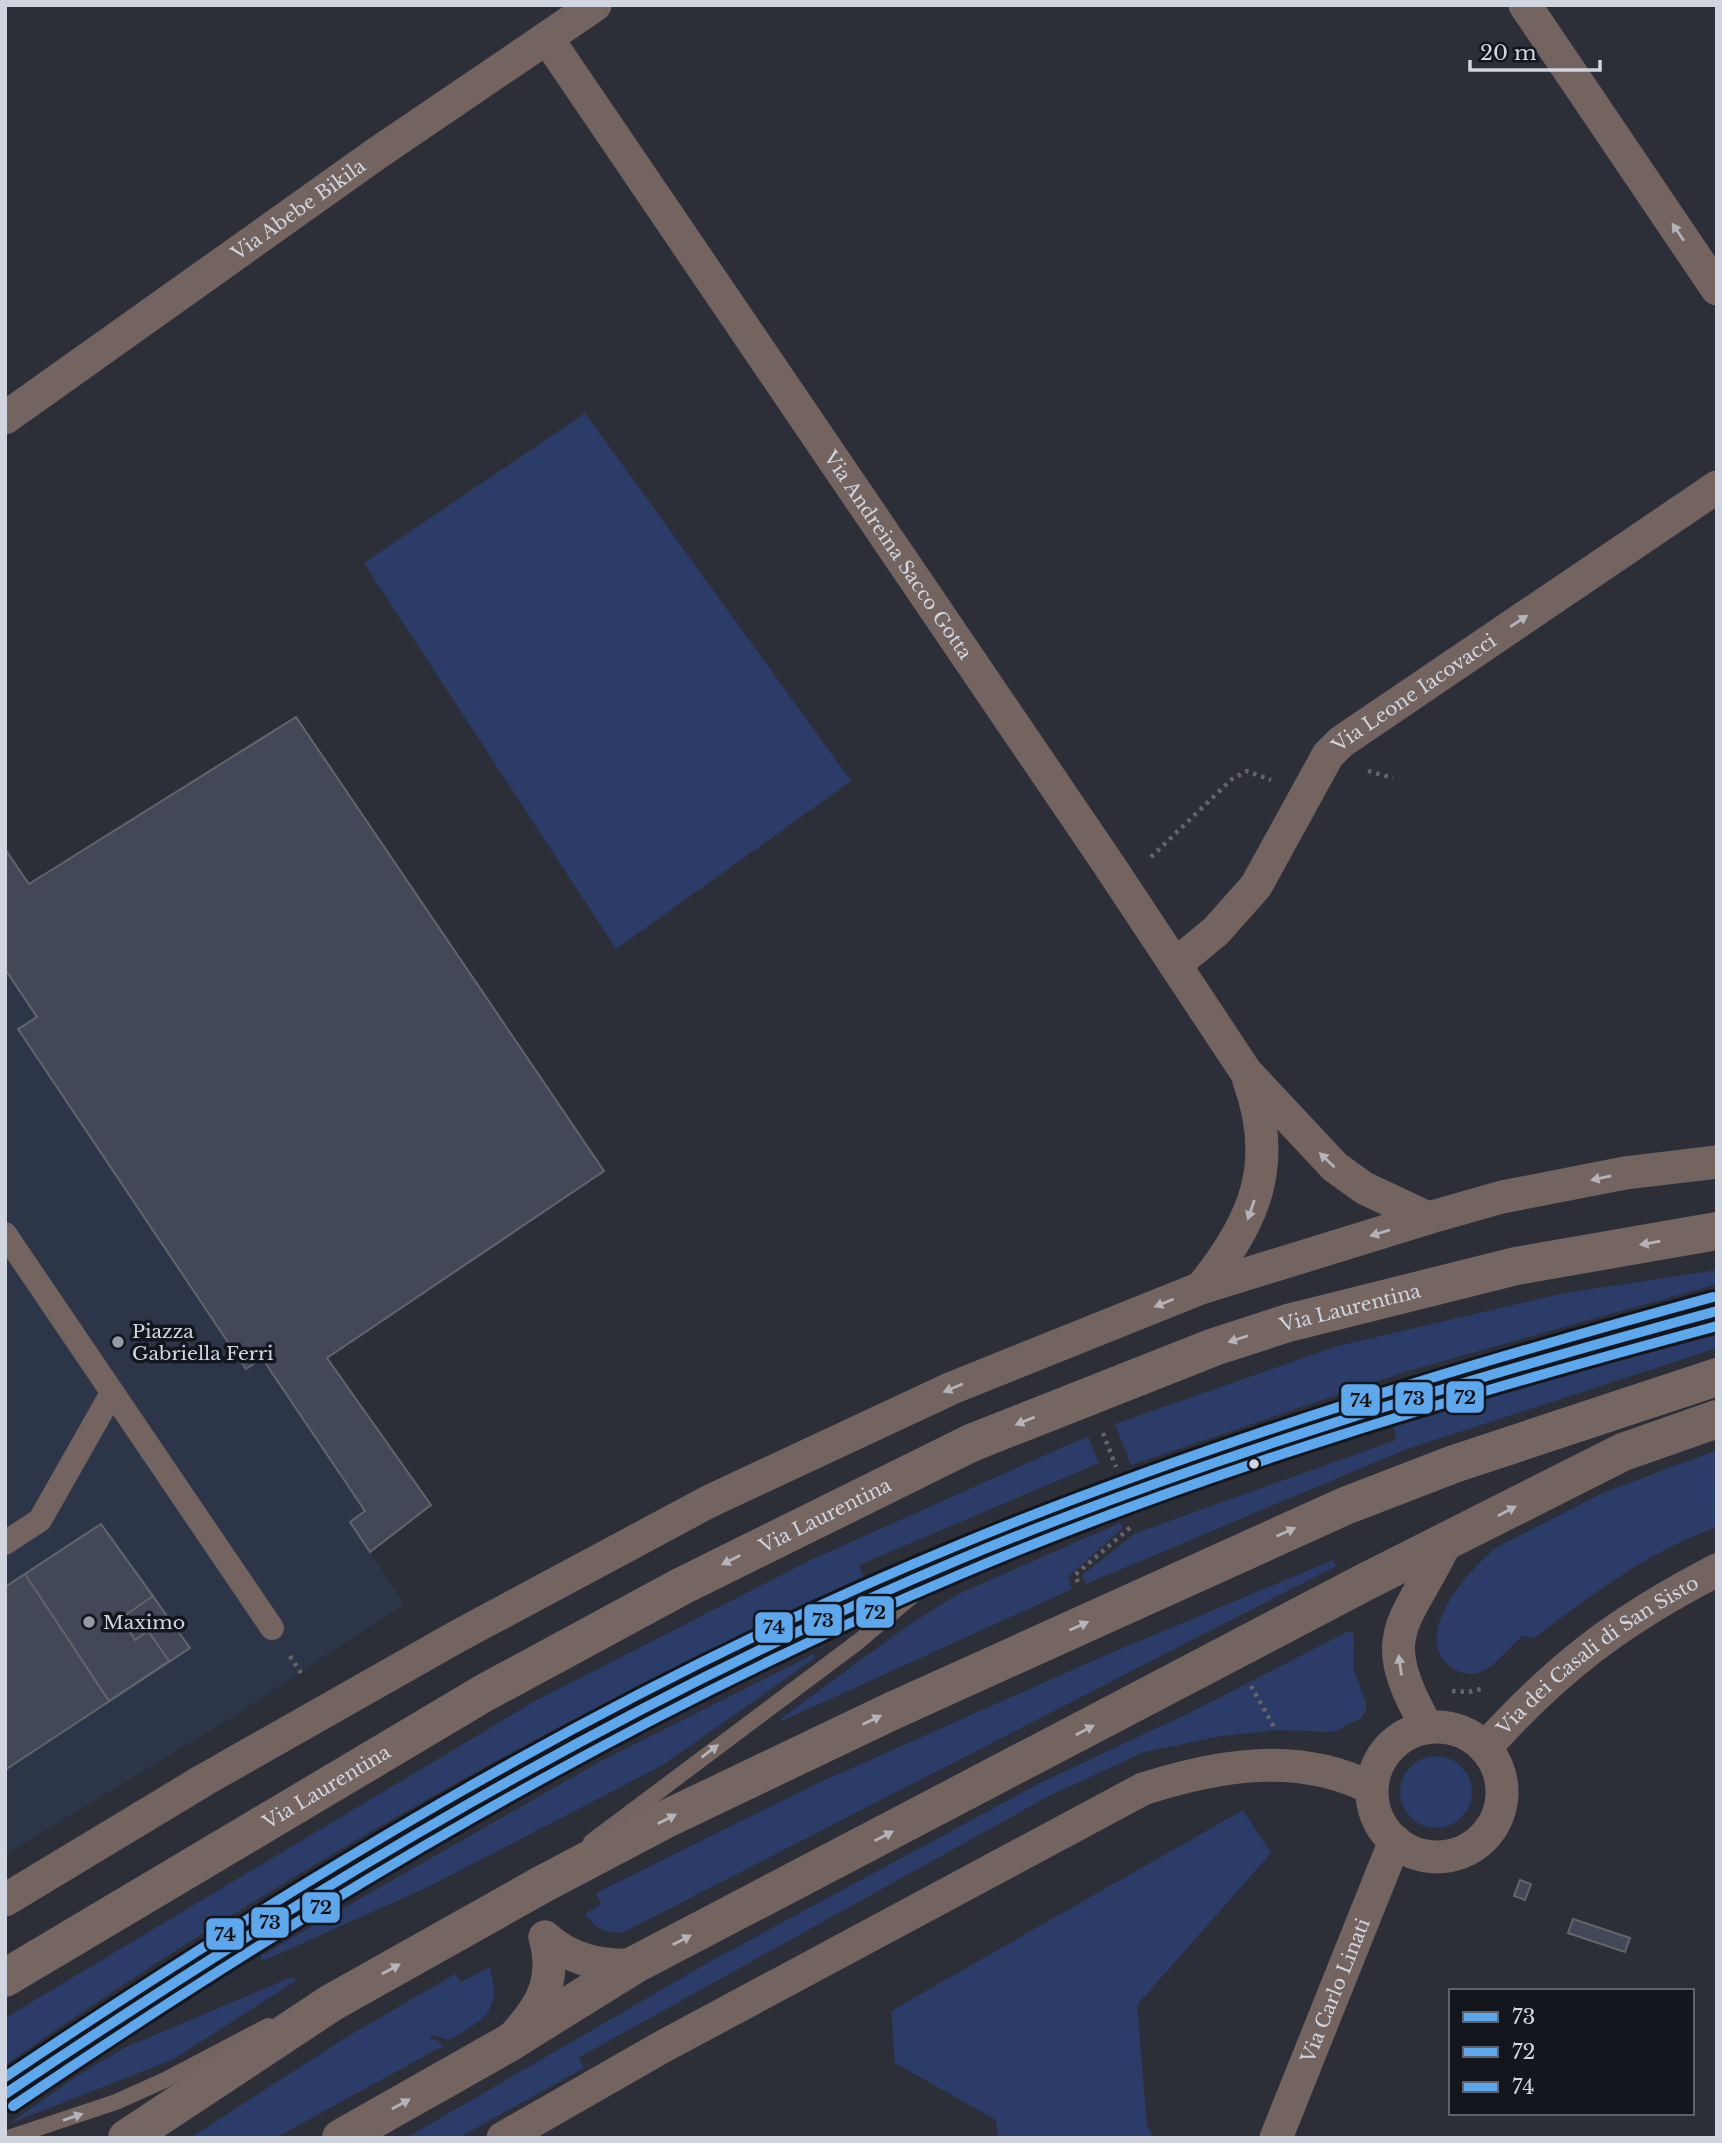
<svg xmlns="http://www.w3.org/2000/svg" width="1722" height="2143" viewBox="0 0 1722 2143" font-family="'Libre Baskerville',serif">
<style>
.built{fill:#2d3649}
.green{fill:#2b3c68}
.building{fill:#424857;stroke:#62656c;stroke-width:2}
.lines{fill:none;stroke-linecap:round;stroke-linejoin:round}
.path{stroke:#6a6364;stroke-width:4.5;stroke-dasharray:3.5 5;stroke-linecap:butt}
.service{stroke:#736460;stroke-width:16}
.pedestrian{stroke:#736460;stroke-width:24}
.minor{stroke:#736460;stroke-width:33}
.tertiary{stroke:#736460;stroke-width:38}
.secondary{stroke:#766662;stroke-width:38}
.bus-1-casing{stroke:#13161d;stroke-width:16}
.bus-2-casing{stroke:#13161d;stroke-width:16}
.bus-3-casing{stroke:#13161d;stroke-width:16}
.bus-1{stroke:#5da7ec;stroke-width:10}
.bus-2{stroke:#5da7ec;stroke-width:10}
.bus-3{stroke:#5da7ec;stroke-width:10}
.oneway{fill:#b4b3b9}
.oneway2{fill:#b5b4ba}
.poi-dot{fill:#979ba5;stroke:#13161d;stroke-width:2.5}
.bus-dot{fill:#d0d5df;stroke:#13161d;stroke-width:2.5}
.labels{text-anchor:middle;stroke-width:7;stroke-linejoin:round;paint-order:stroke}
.street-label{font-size:19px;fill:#d0d5df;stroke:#13161d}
.poi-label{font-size:19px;fill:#d0d5df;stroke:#13161d;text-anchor:start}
.line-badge{stroke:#13161d;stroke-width:2.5}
.pale-badge-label{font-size:19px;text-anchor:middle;font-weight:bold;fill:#111}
</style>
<rect width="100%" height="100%" fill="#2c2f38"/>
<!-- built -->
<path class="built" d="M 5,969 L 37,1017 L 18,1030 L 245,1369 L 262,1358 L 365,1511 L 350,1522 L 404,1604 L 234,1716 L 5,1855 Z"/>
<!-- green -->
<path class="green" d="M 585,413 L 851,781 L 616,949 L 364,563 Z
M 1717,1270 L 1717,1284 L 1408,1371 L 1131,1465 L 1115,1424 L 1338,1346 L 1565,1293 Z
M 1717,1335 L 1717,1348 L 1407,1449 L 1086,1584 L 1082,1575 L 1136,1533 L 1396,1440 L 1393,1426 L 1578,1371 Z
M 1088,1436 L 1099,1463 L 859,1565 L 864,1578 C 798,1609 732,1638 667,1671 C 438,1787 216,1917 5,2065 L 5,2018 L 535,1701 L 813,1559 Z
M 1717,1450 L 1717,1527 C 1648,1551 1592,1595 1534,1638 L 1522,1636 C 1510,1647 1496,1665 1481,1672 C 1472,1677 1459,1673 1451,1667 C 1409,1636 1470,1568 1497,1547 L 1605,1492 Z
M 1120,1523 L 1123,1528 L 1068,1577 L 1072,1589 L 782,1721 L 780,1719 L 906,1627 L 958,1594 Z
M 1333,1560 L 1336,1566 L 622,1933 C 603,1932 596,1929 585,1914 L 601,1904 L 596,1893 L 814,1785 L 1099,1658 Z
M 1349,1631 L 1354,1634 L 1353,1668 L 1366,1702 L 1366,1711 L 1361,1718 L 1334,1732 L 1278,1730 L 1222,1736 L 1144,1752 L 1047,1797 L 578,2058 L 584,2068 L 458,2138 L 406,2138 L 713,1960 L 1042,1782 L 1189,1713 Z
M 814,1654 L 815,1658 L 663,1765 L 428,1887 L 265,1960 L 260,1959 L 262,1955 L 601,1761 Z
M1400 1792a36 36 0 1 1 72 0a36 36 0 1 1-72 0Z
M 1243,1810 L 1271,1853 L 1137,2005 L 1147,2125 L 1154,2138 L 998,2138 L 996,2120 L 895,2063 L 891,2011 Z
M 490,1967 C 501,2013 486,2018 449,2040 L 432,2035 L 430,2039 L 439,2041 L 443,2046 L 275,2138 L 190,2138 L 345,2038 L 455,1974 L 461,1982 Z
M 292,1977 L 297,1980 L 174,2059 L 9,2124 L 74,2078 L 124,2048 Z"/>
<!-- building -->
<path class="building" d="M 296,717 L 604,1171 L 327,1358 L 431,1505 L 370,1552 L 350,1522 L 365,1511 L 262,1358 L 246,1369 L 18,1029 L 37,1017 L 5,969 L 5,849 L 29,884 Z
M 101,1524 L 190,1648 L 5,1770 L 5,1587 Z
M 101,1524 L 153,1596 L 121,1618 L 135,1640 L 148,1631 L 169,1661 L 109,1701 L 25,1574 Z
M 1520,1880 L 1531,1884 L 1525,1900 L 1514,1896 Z
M 1573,1919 L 1630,1938 L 1625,1952 L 1568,1933 Z"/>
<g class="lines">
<!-- path -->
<path class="path" d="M 1368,771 L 1393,778
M 1151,857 L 1232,779 L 1247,771 L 1271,780
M 1103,1433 L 1116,1467
M 1078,1582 L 1075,1575 L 1132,1526
M 290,1656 L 301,1673
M 1251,1686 L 1274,1727
M 1452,1691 L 1469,1692 L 1485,1688"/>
<!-- service -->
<path class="service" d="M 591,1842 L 859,1641 L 936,1576
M 5,2094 C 305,1888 622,1701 958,1560 C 1205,1457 1459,1380 1717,1311
M 8,2138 L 116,2102 L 165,2080 L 268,2026"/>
<!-- pedestrian -->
<path class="pedestrian" d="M 5,1234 L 272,1628
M 5,1543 L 40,1520 L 112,1393"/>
<!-- minor -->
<g class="minor">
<path d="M 1525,5 L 1717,289"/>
<path id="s1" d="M 547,38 L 1109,865 L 1246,1072 L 1335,1167 L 1364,1188 L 1428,1218"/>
<path id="s2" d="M 5,418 L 376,154 L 595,5"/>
<path id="s3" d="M 1176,964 L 1216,931 L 1256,886 L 1328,755 L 1341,742 L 1717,487"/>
<path d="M 1201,1288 C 1255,1222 1279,1164 1249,1081"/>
<path d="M 1427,1727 C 1373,1633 1405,1627 1446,1542"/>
<circle cx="1437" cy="1792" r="65"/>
<path id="s4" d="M 1485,1748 C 1559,1666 1619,1621 1717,1570"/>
<path d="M 5,1900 L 204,1780 L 458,1636 L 708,1502 L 952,1388 L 1201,1288 L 1428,1218 L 1502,1197 L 1625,1173 L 1717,1162"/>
<path d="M 545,1937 C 571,1960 599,1966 634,1965"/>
<path d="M 516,2034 C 544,2003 556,1978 545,1937"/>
<path d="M 503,2138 L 662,2047 L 1143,1789 C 1218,1765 1298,1751 1371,1788"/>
<path id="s5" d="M 1276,2138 L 1395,1841"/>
</g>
<!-- tertiary -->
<path class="tertiary" d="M 341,2138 L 507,2044 L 634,1965 L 1365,1582 L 1623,1452 L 1717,1419"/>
<!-- secondary -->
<g class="secondary">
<path id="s6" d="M 5,1978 L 484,1693 L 682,1586 L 971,1443 L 1214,1347 L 1288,1323 L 1516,1266 L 1717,1231"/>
<path d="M 127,2138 L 331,2003 L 541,1885 L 668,1818 L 892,1711 L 1345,1506 L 1454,1464 L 1717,1377"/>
</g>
<!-- bus-1 casing -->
<g class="bus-1-casing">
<path id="bus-1" d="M 5,2094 C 308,1890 621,1702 958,1560 C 1204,1457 1460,1381 1717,1311"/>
</g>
<!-- bus-2 casing -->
<g class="bus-2-casing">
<path id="bus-2" d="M 13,2106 C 315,1902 626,1716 961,1574 C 1206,1470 1461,1395 1717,1326"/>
</g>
<!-- bus-3 casing -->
<g class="bus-3-casing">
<path id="bus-3" d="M 5,2077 C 307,1874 620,1685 956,1546 C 1202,1444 1457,1367 1713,1297"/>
</g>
<!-- bus-1 -->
<use href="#bus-1" class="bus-1"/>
<!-- bus-2 -->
<use href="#bus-2" class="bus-2"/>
<!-- bus-3 -->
<use href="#bus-3" class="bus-3"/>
</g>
<!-- one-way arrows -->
<defs><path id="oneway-solid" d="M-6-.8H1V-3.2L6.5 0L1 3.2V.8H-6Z" transform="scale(1.75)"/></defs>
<g class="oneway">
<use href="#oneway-solid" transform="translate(1678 232) rotate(-124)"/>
<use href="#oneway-solid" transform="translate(1519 621) rotate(-34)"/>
<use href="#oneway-solid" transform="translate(1327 1160) rotate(-136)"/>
<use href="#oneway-solid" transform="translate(1601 1178) rotate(169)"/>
<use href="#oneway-solid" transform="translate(1251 1210) rotate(109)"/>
<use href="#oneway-solid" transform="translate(1380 1233) rotate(163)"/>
<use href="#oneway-solid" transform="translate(1164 1303) rotate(158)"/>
<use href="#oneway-solid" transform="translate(953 1388) rotate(157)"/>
<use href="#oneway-solid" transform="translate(1507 1511) rotate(-28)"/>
<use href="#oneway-solid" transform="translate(1400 1665) rotate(-98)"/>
<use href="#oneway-solid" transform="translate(1085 1730) rotate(-28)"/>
<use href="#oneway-solid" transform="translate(710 1751) rotate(-37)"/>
<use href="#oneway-solid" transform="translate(884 1836) rotate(-27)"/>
<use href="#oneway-solid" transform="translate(682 1940) rotate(-27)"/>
<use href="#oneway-solid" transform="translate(401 2104) rotate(-29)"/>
<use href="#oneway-solid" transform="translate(73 2117) rotate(-19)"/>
</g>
<g class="oneway2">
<use href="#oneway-solid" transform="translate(1650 1243) rotate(170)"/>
<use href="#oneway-solid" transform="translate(1238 1339) rotate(162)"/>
<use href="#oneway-solid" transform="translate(1025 1421) rotate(158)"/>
<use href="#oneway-solid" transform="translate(1286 1532) rotate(-24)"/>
<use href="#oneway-solid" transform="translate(731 1560) rotate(153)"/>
<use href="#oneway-solid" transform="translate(1079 1626) rotate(-24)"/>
<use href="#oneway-solid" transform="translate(872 1720) rotate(-26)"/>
<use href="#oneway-solid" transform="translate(667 1819) rotate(-27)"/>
<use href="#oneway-solid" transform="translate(391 1969) rotate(-29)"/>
</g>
<!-- markers -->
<g class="poi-dot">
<circle cx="118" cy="1342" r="7"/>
<circle cx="89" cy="1622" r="7"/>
</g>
<circle class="bus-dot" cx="1254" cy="1464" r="6"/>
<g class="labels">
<!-- street labels -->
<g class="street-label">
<text dy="7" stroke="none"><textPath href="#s2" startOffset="360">Via Abebe Bikila</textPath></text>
<text dy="7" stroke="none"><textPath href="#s1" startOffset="625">Via Andreina Sacco Gotta</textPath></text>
<text dy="7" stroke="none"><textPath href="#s3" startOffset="368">Via Leone Iacovacci</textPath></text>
<text dy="7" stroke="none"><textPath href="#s6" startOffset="1508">Via Laurentina</textPath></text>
<text dy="7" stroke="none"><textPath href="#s6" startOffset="942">Via Laurentina</textPath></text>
<text dy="7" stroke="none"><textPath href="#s4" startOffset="147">Via dei Casali di San Sisto</textPath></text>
<text dy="7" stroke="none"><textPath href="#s6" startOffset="374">Via Laurentina</textPath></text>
<text dy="7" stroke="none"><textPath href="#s5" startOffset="159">Via Carlo Linati</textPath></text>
</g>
<!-- poi labels -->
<g class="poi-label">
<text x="132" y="1338">Piazza<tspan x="132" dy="22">Gabriella Ferri</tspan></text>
<text x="103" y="1629">Maximo</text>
</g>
</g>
<g class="line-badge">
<rect x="1445" y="1380" width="40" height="34" rx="7" fill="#5da7ec"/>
<rect x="1394" y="1381" width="40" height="34" rx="7" fill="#5da7ec"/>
<rect x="1340" y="1383" width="41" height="34" rx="7" fill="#5da7ec"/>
<rect x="855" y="1595" width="40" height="34" rx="7" fill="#5da7ec"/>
<rect x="803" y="1603" width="40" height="34" rx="7" fill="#5da7ec"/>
<rect x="754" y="1611" width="40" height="33" rx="7" fill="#5da7ec"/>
<rect x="301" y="1891" width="40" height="33" rx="7" fill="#5da7ec"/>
<rect x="250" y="1906" width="40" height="33" rx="7" fill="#5da7ec"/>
<rect x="205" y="1917" width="40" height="34" rx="7" fill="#5da7ec"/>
</g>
<g class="pale-badge-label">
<text x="1465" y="1404">72</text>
<text x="1414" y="1405">73</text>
<text x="1361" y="1407">74</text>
<text x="875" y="1619">72</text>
<text x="823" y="1627">73</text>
<text x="774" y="1634">74</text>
<text x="321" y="1914">72</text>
<text x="270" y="1929">73</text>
<text x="225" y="1941">74</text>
</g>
<!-- border -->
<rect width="1722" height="2143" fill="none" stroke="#d0d5df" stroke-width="14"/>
<!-- legend -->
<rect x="1449" y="1989" width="245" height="126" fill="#13161d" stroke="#5f626b" stroke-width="2"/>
<rect x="1463" y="2012" width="35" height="10" fill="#5da7ec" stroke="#5f626b" stroke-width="2"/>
<text x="1512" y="2024" font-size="21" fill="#d0d5df">73</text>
<rect x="1463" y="2047" width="35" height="10" fill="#5da7ec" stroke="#5f626b" stroke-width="2"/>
<text x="1512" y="2059" font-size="21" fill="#d0d5df">72</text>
<rect x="1463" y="2082" width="35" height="10" fill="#5da7ec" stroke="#5f626b" stroke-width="2"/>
<text x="1512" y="2094" font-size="21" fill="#d0d5df">74</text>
<!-- scale -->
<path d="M1470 60v10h130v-10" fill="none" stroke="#d0d5df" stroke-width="3.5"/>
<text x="1480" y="60" font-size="21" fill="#d0d5df" stroke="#13161d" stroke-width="5" paint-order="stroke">20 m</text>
</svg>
